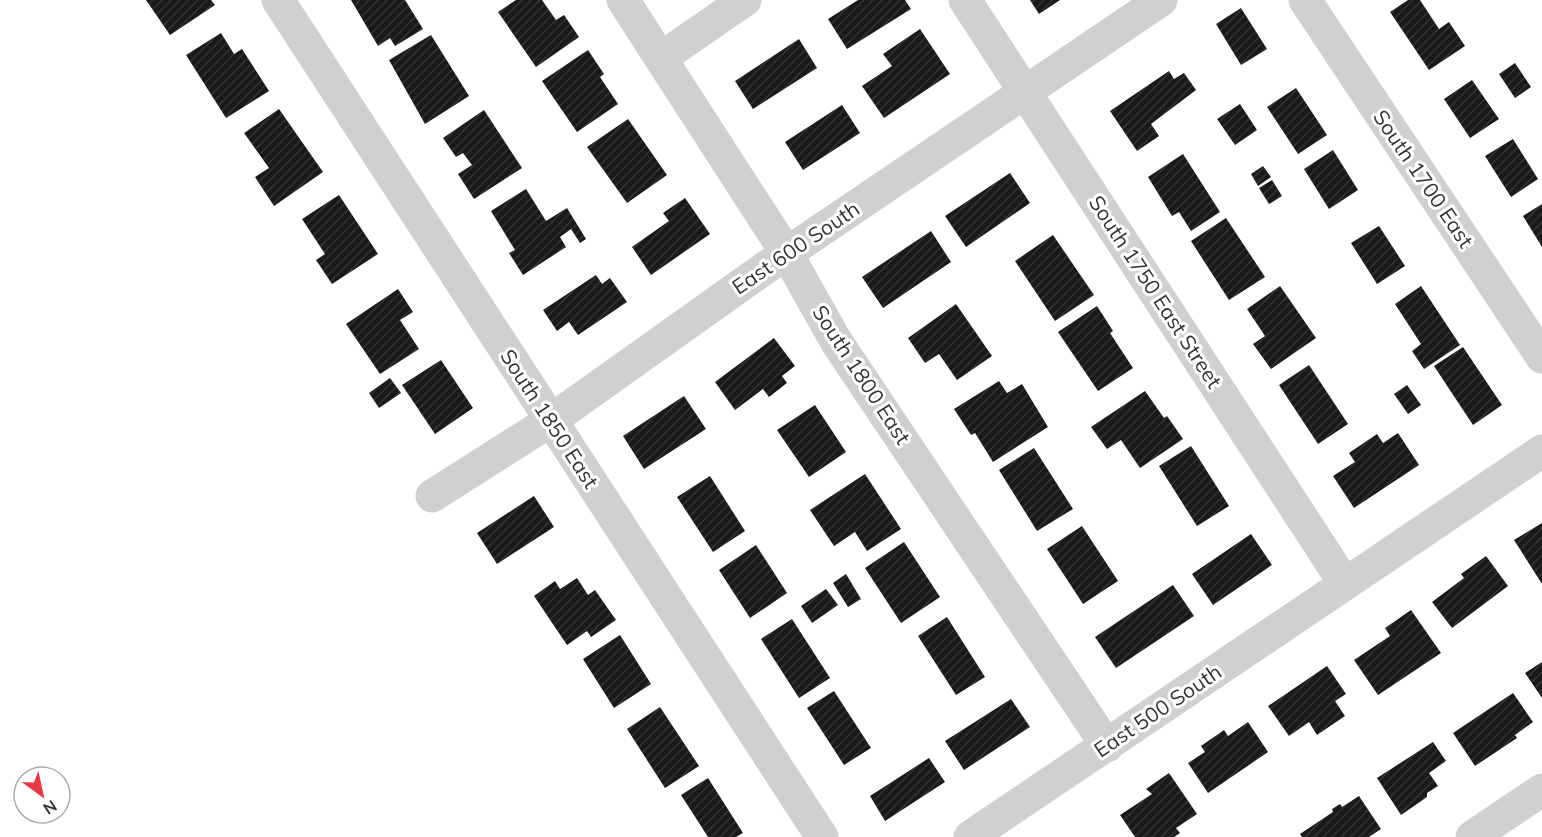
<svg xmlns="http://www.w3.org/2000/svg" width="1542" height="837" viewBox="0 0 1542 837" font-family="Mulish,sans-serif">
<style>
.building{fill:url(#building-hatch)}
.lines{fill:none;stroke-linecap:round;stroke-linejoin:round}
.minor{stroke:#d0d0d0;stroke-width:33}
.labels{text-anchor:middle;stroke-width:6;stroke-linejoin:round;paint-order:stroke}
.street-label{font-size:21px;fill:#333;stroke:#fff}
</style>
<defs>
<pattern id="building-hatch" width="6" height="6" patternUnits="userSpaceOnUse" patternTransform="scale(1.5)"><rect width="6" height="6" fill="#1a1a1a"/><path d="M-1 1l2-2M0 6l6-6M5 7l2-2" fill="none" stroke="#333"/></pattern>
</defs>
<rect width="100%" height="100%" fill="#fff"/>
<!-- building -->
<path class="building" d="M 146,0 L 211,0 L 215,5 L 170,35 Z
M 351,0 L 405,0 L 423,29 L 395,46 L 390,38 L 378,46 Z
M 516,0 L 542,0 L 556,20 L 564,15 L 579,37 L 536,67 L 498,12 Z
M 858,0 L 905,0 L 911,9 L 847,49 L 828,19 Z
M 1030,0 L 1060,0 L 1039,14 Z
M 1408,0 L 1420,0 L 1439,29 L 1449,22 L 1465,46 L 1429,70 L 1390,12 Z
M 1241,8 L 1267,49 L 1241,65 L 1216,24 Z
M 920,29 L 950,74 L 884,118 L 862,86 L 892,66 L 883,54 Z
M 221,33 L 234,54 L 242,49 L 269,91 L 226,118 L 186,55 Z
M 431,35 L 469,96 L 425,124 L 389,60 Z
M 799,39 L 817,68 L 753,109 L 735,81 Z
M 588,50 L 604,74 L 600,77 L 618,104 L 577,132 L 542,81 Z
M 1515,63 L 1531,87 L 1515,98 L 1499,74 Z
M 1169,71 L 1174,79 L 1184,73 L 1196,90 L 1151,124 L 1159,136 L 1137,151 L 1110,111 Z
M 1472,80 L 1499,119 L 1470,138 L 1444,99 Z
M 1296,88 L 1327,135 L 1298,154 L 1267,107 Z
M 1240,104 L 1257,130 L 1235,145 L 1217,119 Z
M 842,105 L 860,133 L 803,170 L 785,142 Z
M 279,109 L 323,172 L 274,206 L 255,177 L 269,168 L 244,133 Z
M 484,110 L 522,168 L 474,199 L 458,174 L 472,165 L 463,153 L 456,157 L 443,138 Z
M 628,119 L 667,175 L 627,203 L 587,147 Z
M 1513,139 L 1538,179 L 1511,197 L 1485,156 Z
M 1333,150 L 1358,190 L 1329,209 L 1304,169 Z
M 1183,154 L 1220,212 L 1191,231 L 1179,212 L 1172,216 L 1148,177 Z
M 1263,166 L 1271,177 L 1258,186 L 1251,174 Z
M 1010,173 L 1030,203 L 966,247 L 945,216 Z
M 1272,180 L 1282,196 L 1269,204 L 1259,188 Z
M 526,189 L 546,221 L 567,208 L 586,239 L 580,243 L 571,229 L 560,237 L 566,247 L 523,275 L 509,253 L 515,250 L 491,211 Z
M 339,195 L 378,254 L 332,284 L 316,260 L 325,254 L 302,219 Z
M 685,198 L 710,234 L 651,275 L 632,247 L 669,221 L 663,213 Z
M 1542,204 L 1542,247 L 1523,216 Z
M 1226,218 L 1265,277 L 1229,300 L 1191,241 Z
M 1379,226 L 1405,266 L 1377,284 L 1351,243 Z
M 931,231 L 951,262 L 883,308 L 862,277 Z
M 1053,235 L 1094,295 L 1055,321 L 1015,261 Z
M 596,275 L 602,284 L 610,278 L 627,302 L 578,335 L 569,322 L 557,331 L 543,310 Z
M 1280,286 L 1316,338 L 1271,369 L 1253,344 L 1265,336 L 1247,309 Z
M 1421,286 L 1460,345 L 1424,369 L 1412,351 L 1421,344 L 1395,304 Z
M 398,289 L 413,312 L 400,320 L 419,349 L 380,374 L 346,324 Z
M 956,304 L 992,356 L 957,380 L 939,354 L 925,363 L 908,338 Z
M 1097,306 L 1113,331 L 1110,333 L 1133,368 L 1098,391 L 1058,332 Z
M 774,338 L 795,366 L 782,376 L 787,383 L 769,397 L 763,389 L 735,410 L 715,382 Z
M 1463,347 L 1502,405 L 1473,425 L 1434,366 Z
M 441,360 L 473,408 L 435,434 L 402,385 Z
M 1309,365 L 1348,424 L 1318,444 L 1279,385 Z
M 390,378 L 401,393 L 379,408 L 369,393 Z
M 999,381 L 1007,393 L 1022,384 L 1048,427 L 993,462 L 975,433 L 971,435 L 954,409 Z
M 1407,385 L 1421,405 L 1408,414 L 1394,394 Z
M 1145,391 L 1164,418 L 1167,416 L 1183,439 L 1140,468 L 1121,440 L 1107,449 L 1091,427 Z
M 684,396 L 706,429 L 644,469 L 623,436 Z
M 815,405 L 846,452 L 809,477 L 777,430 Z
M 1398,433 L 1419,465 L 1354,508 L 1333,476 L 1355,462 L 1349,453 L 1377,434 L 1383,443 Z
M 1191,446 L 1229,506 L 1197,526 L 1159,466 Z
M 1034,448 L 1073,509 L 1037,531 L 999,470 Z
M 865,474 L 901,529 L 867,551 L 855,532 L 834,546 L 810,510 Z
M 710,476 L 745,531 L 713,552 L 677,497 Z
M 534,496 L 554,527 L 497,564 L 477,533 Z
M 1542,523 L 1542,584 L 1514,540 Z
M 1082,526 L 1118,581 L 1083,604 L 1047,549 Z
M 1251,534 L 1272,565 L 1213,605 L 1192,574 Z
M 904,542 L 940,597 L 901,623 L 865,568 Z
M 756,545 L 787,593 L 750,618 L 719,570 Z
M 1486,556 L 1508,586 L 1452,628 L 1432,602 L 1464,578 L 1461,574 Z
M 846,574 L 861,599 L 848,607 L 833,583 Z
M 577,578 L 588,595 L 595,590 L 616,620 L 591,637 L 587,631 L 567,645 L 534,596 L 555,581 L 560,589 Z
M 1173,585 L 1194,616 L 1116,668 L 1095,637 Z
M 826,589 L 838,605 L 812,623 L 801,606 Z
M 1411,610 L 1441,653 L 1378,695 L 1354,660 L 1390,636 L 1385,628 Z
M 947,617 L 985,677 L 956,695 L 918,636 Z
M 792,619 L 830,678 L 799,698 L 761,639 Z
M 620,635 L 651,684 L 614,708 L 583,659 Z
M 1542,662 L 1542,698 L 1525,673 Z
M 1327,666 L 1346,694 L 1335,701 L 1345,716 L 1317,735 L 1309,722 L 1289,736 L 1268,706 Z
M 834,691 L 871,748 L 844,765 L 807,708 Z
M 1513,693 L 1533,722 L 1515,735 L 1517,738 L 1475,766 L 1453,733 Z
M 1011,699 L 1030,727 L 964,770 L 945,741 Z
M 660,707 L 699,766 L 665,788 L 627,729 Z
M 1248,722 L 1268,752 L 1208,793 L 1188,763 L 1205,752 L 1201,746 L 1224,730 L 1228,736 Z
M 1433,742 L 1446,761 L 1429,773 L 1438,786 L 1427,793 L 1427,797 L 1401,815 L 1377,778 Z
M 929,758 L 945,782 L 885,821 L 870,796 Z
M 1169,773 L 1197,814 L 1176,828 L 1180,833 L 1174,837 L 1135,837 L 1120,815 L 1152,794 L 1146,789 Z
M 708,778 L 743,833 L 736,837 L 708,837 L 681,795 Z
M 1359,796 L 1381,829 L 1369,837 L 1302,837 L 1300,834 L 1333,812 L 1332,809 L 1340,804 L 1342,807 Z"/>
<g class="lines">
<!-- minor -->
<path class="minor" d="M 278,0 L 822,837
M 623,0 L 787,254 L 836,341 L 1107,746
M 965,0 L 1345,584
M 1305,0 L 1542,357
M 661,58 L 745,0
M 432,496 L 550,421 L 765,268 L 1161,0
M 970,837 L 1542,451
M 1472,837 L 1542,790"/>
</g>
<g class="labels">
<!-- street labels -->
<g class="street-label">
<text transform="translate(1423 179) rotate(56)" y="7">South 1700 East</text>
<text transform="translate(796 248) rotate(-34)" y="7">East 600 South</text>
<text transform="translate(1155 292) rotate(57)" y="7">South 1750 East Street</text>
<text transform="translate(861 375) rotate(57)" y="7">South 1800 East</text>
<text transform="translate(549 419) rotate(57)" y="7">South 1850 East</text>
<text transform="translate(1158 711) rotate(-34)" y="7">East 500 South</text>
</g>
</g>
<!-- north arrow -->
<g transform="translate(42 795) rotate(147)"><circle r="28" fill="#ffffff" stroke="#adadad" stroke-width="1.5"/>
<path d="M0-4.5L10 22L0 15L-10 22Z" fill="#e63946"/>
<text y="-9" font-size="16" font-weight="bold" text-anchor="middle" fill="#333333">N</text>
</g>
</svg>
